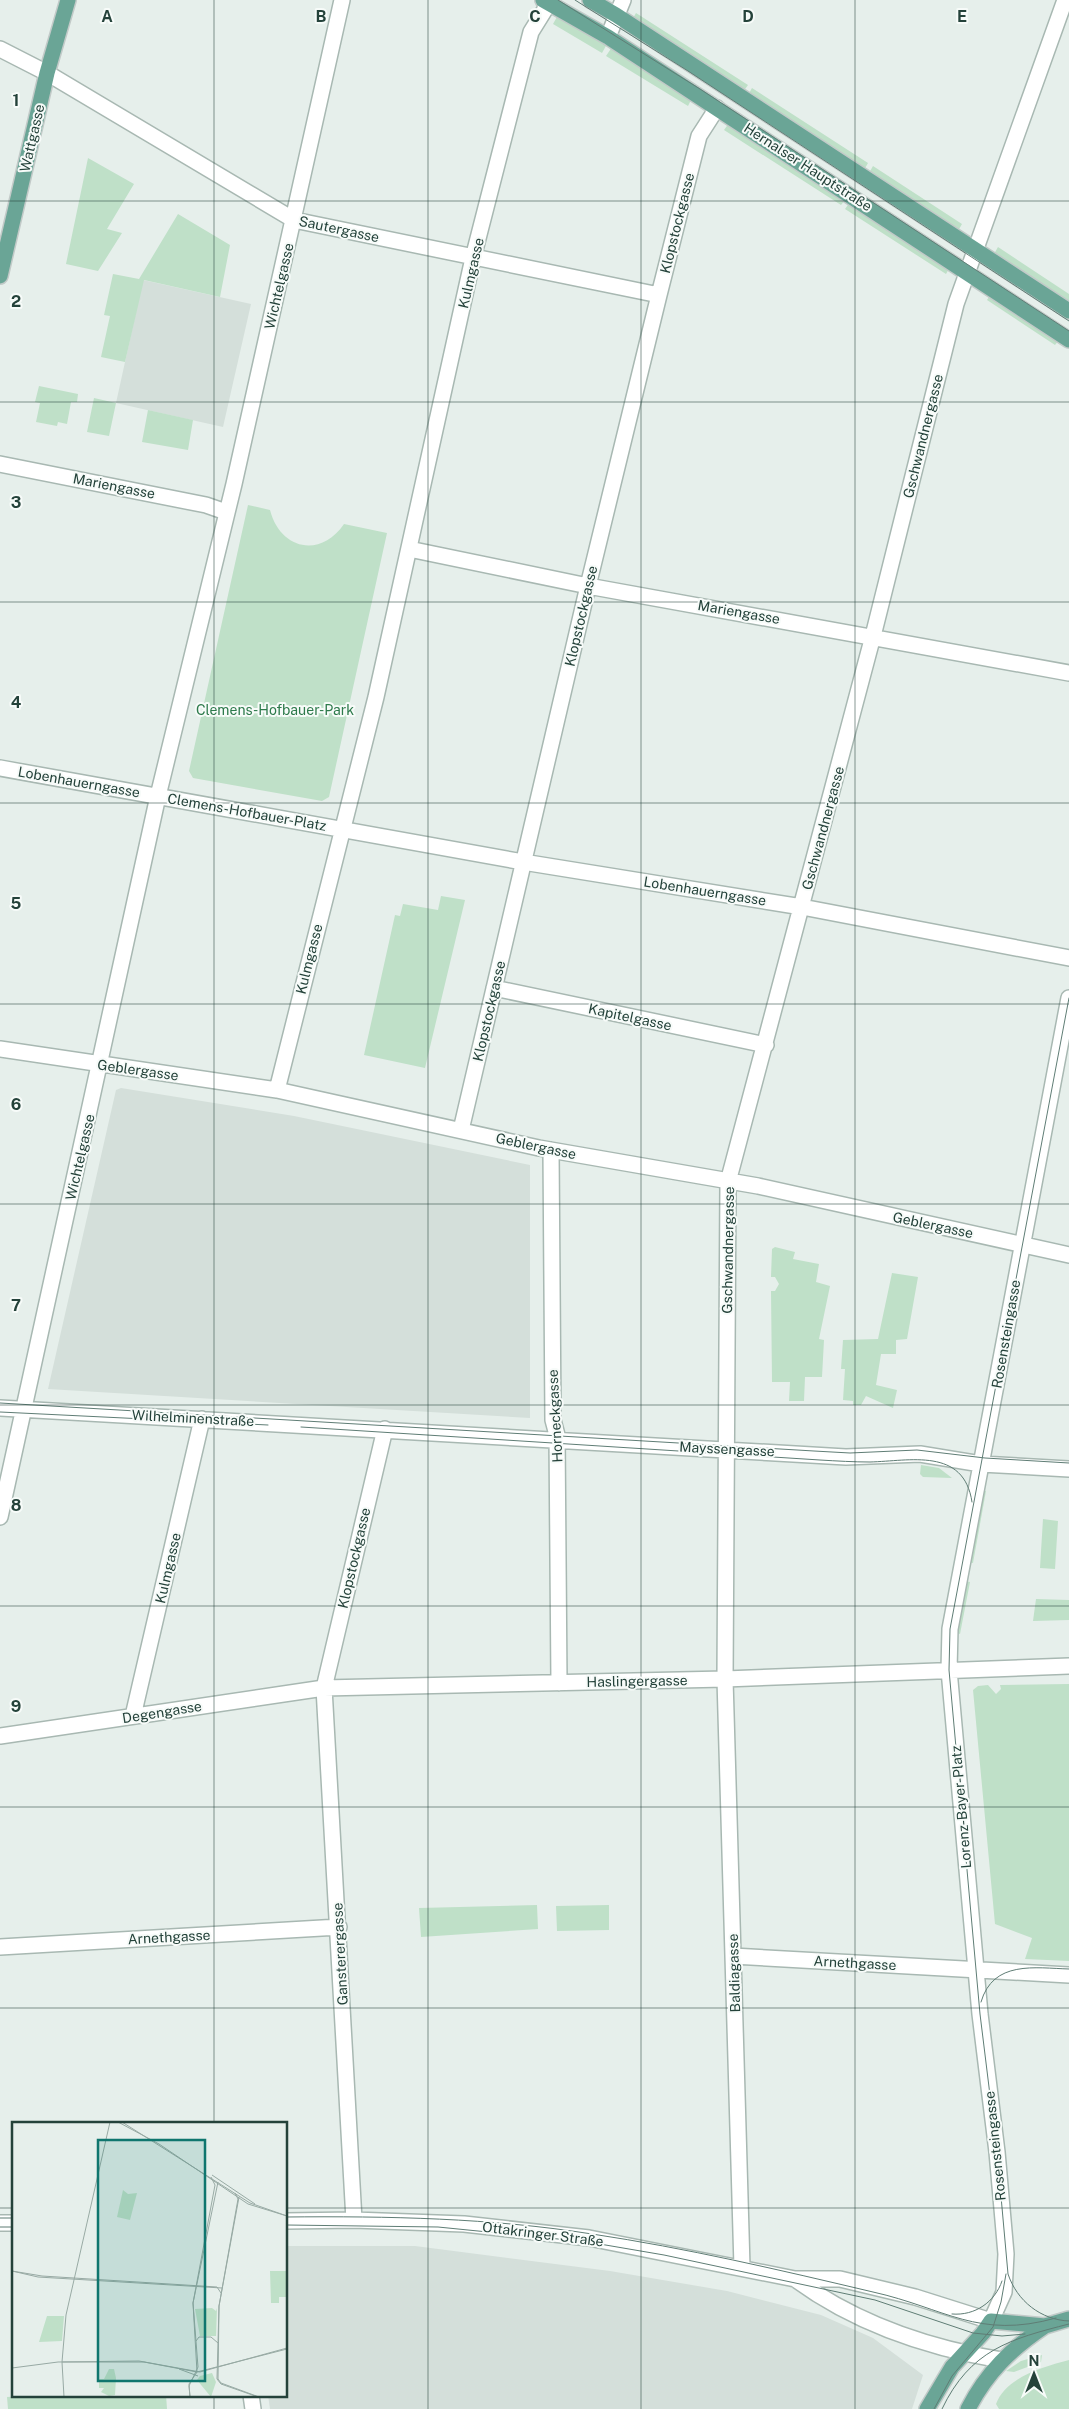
<svg xmlns="http://www.w3.org/2000/svg" width="1069" height="2409" viewBox="0 0 1069 2409" font-family="'Public Sans',sans-serif">
<style>
.built{fill:#d4dfda}
.green{fill:#bfe0c8}
.lines{fill:none;stroke-linecap:round;stroke-linejoin:round}
.minor-casing{stroke:#a8b8b2;stroke-width:18}
.major-casing{stroke:#c2cac8;stroke-width:18}
.minor{stroke:#fff;stroke-width:15}
.major{stroke:#6aa596;stroke-width:15}
.tram{stroke:#5f7d75;stroke-width:1}
.grid{fill:none;stroke:#24423a;stroke-width:1;stroke-opacity:0.55}
.labels{text-anchor:middle;stroke-width:4;stroke-linejoin:round;paint-order:stroke}
.street-label{font-size:14px;fill:#24423a;stroke:#f7fbf9}
.park-label{font-size:14px;fill:#2d7a4b;stroke:#f7fbf9}
.inset-road{fill:none;stroke:#98aaa4;stroke-width:1}
.view{fill:#0f766e;fill-opacity:0.15;stroke:#0f766e;stroke-width:2.5}
.inset-edge{fill:none;stroke:#24423a;stroke-width:2.5}
.grid-label{font-size:16px;text-anchor:middle;font-weight:bold;fill:#24423a;stroke:#f7fbf9;stroke-width:4;stroke-linejoin:round;paint-order:stroke}
</style>
<rect width="100%" height="100%" fill="#e6efeb"/>
<!-- built -->
<path class="built" d="M 143,280 L 251,304 L 223,427 L 116,403 Z
M 121,1088 L 294,1116 L 530,1165 L 530,1418 L 48,1389 L 116,1090 Z
M 286,2246 L 415,2246 L 610,2271 L 727,2291 L 821,2315 L 873,2338 L 923,2375 L 912,2409 L 270,2409 L 268,2395 L 286,2395 Z"/>
<!-- green -->
<path class="green" d="M 636,13 L 748,85 L 743,92 L 632,20 Z
M 558,15 L 607,44 L 602,53 L 553,24 Z
M 612,47 L 692,98 L 688,106 L 606,56 Z
M 752,88 L 868,163 L 864,170 L 748,95 Z
M 729,123 L 846,199 L 841,205 L 724,130 Z
M 88,158 L 134,184 L 107,229 L 122,233 L 98,271 L 66,264 Z
M 873,166 L 962,224 L 958,231 L 869,173 Z
M 850,202 L 950,267 L 946,274 L 845,209 Z
M 178,214 L 230,245 L 220,297 L 144,280 L 125,362 L 101,357 L 110,316 L 104,315 L 113,274 L 139,279 Z
M 998,247 L 1069,294 L 1069,304 L 994,254 Z
M 990,295 L 1059,340 L 1055,345 L 987,300 Z
M 39,386 L 78,394 L 77,402 L 71,402 L 67,424 L 58,422 L 57,426 L 36,422 L 40,403 L 35,402 Z
M 94,398 L 116,403 L 109,436 L 87,432 Z
M 148,410 L 193,420 L 188,450 L 142,442 Z
M 248,505 L 270,510 C 280,549 320,559 344,524 L 387,533 L 329,797 L 322,801 L 193,778 L 189,771 Z
M 441,896 L 465,900 L 425,1068 L 364,1055 L 395,915 L 400,916 L 403,904 L 438,910 Z
M 775,1247 L 795,1252 L 793,1259 L 819,1264 L 816,1282 L 830,1286 L 819,1339 L 824,1340 L 822,1377 L 805,1377 L 804,1401 L 789,1401 L 790,1382 L 772,1382 L 771,1291 L 775,1291 L 779,1284 L 775,1277 L 771,1277 L 772,1249 Z
M 892,1273 L 918,1277 L 907,1339 L 896,1340 L 896,1354 L 881,1354 L 876,1385 L 897,1390 L 893,1408 L 866,1396 L 861,1405 L 853,1405 L 853,1401 L 843,1400 L 845,1369 L 841,1369 L 843,1340 L 878,1339 Z
M 921,1465 L 939,1468 L 952,1478 L 923,1477 L 920,1474 Z
M 983,1490 L 986,1491 L 973,1563 L 968,1562 Z
M 1043,1519 L 1058,1521 L 1055,1569 L 1040,1568 Z
M 965,1581 L 970,1582 L 960,1634 L 957,1633 Z
M 1036,1599 L 1069,1600 L 1069,1620 L 1033,1621 Z
M 1069,1684 L 1069,1961 L 1025,1959 L 1032,1938 L 995,1924 L 973,1690 L 978,1686 L 988,1685 L 996,1694 L 1001,1689 L 1000,1685 Z
M 537,1905 L 538,1929 L 421,1937 L 419,1908 Z
M 609,1905 L 609,1930 L 557,1931 L 556,1906 Z
M 1042,2355 L 1041,2362 L 1014,2372 L 1006,2371 L 1021,2361 Z
M 1069,2360 L 1069,2409 L 999,2409 L 996,2404 C 1006,2377 1043,2367 1069,2360 Z
M 36,2395 L 166,2395 L 167,2409 L 8,2409 L 7,2397 Z"/>
<g class="lines">
<!-- minor casing -->
<g class="minor-casing">
<path id="minor" d="M 608,37 L 623,0
M 0,49 L 47,73 L 294,220 L 659,295
M 0,464 L 206,505 L 226,512
M 409,549 L 588,586 L 1069,673
M 0,768 L 523,862 L 802,907 L 1069,958
M 494,988 L 766,1045
M 0,1049 L 277,1090 L 539,1148 L 758,1186 L 1069,1255
M 277,1090 L 376,697 L 473,258 L 531,32 L 549,3
M 461,1130 L 588,586 L 659,295 L 699,136 L 717,108
M 551,1150 L 553,1420 L 557,1435 L 559,1683
M 0,1408 L 846,1457 L 920,1454 L 981,1464 L 1069,1469
M 0,1517 L 158,796 L 234,484 L 342,0
M 133,1716 L 202,1419
M 0,1736 L 324,1688 L 725,1679 L 1069,1666
M 0,1947 L 339,1927
M 733,1956 L 1069,1975
M 354,2220 L 324,1688 L 385,1429
M 286,2221 L 354,2220 L 464,2224 L 589,2238 L 795,2279 L 840,2279 L 915,2297 L 991,2321 L 1004,2292 L 1006,2254 L 997,2152 L 980,2014 L 949,1670 L 950,1629 L 1069,998
M 0,2223 L 14,2223
M 742,2267 L 725,1679 L 728,1182 L 873,636 L 956,304 L 1065,0
M 795,2279 C 855,2323 929,2348 1001,2360
M 251,2395 L 253,2409"/>
</g>
<!-- major casing -->
<g class="major-casing">
<path id="major" d="M 543,0 L 608,37 L 1069,340
M 590,0 L 616,15 L 1069,311
M 0,276 L 47,73 L 68,0
M 927,2409 L 952,2367 L 983,2333 L 991,2321 L 1045,2326 L 1069,2319
M 968,2409 C 987,2372 1011,2349 1045,2326"/>
</g>
<!-- minor -->
<use href="#minor" class="minor"/>
<!-- major -->
<use href="#major" class="major"/>
<!-- tram -->
<path class="tram" d="M 558,0 L 700,89 L 1069,331
M 575,0 L 688,71 L 1069,321
M 1069,998 L 950,1629 L 949,1670 L 980,2014 L 997,2152 L 1008,2274 C 1017,2301 1041,2320 1069,2321
M 0,1403 L 814,1451 L 850,1453 L 917,1450 L 985,1458 L 1069,1463
M 0,1412 L 268,1425
M 301,1427 L 820,1460 C 837,1461 854,1462 870,1462 C 910,1461 964,1447 972,1502
M 981,2002 C 993,1960 1035,1968 1069,1969
M 286,2217 C 388,2216 491,2218 592,2234 C 686,2248 780,2270 873,2292 C 945,2308 978,2340 1056,2318
M 0,2218 L 14,2218
M 286,2225 L 438,2227 L 588,2242 L 664,2255 L 875,2300 L 973,2333 L 1002,2336 L 1025,2334
M 0,2227 L 14,2227
M 952,2314 C 975,2316 995,2302 1002,2281
M 934,2409 L 952,2376 L 993,2327 L 1001,2302 L 1006,2274
M 942,2409 C 970,2350 1010,2339 1069,2324"/>
</g>
<!-- grid -->
<path class="grid" d="M 214,0 L 214,2123M 428,0 L 428,2409M 641,0 L 641,2409M 855,0 L 855,2409M 0,201 L 1069,201M 0,402 L 1069,402M 0,602 L 1069,602M 0,803 L 1069,803M 0,1004 L 1069,1004M 0,1204 L 1069,1204M 0,1405 L 1069,1405M 0,1606 L 1069,1606M 0,1807 L 1069,1807M 0,2008 L 1069,2008M 0,2208 L 14,2208M 286,2208 L 1069,2208M 214,2395 L 214,2409"/>
<g class="labels">
<!-- street labels -->
<g class="street-label">
<text transform="translate(32 138) rotate(-77)" y="5">Wattgasse</text>
<text transform="translate(808 167) rotate(33)" y="5">Hernalser Hauptstraße</text>
<text transform="translate(677 223) rotate(-76)" y="5">Klopstockgasse</text>
<text transform="translate(339 229) rotate(12)" y="5">Sautergasse</text>
<text transform="translate(471 273) rotate(-77)" y="5">Kulmgasse</text>
<text transform="translate(279 286) rotate(-77)" y="5">Wichtelgasse</text>
<text transform="translate(923 436) rotate(-76)" y="5">Gschwandnergasse</text>
<text transform="translate(114 486) rotate(11)" y="5">Mariengasse</text>
<text transform="translate(739 612) rotate(10)" y="5">Mariengasse</text>
<text transform="translate(581 616) rotate(-77)" y="5">Klopstockgasse</text>
<text transform="translate(79 782) rotate(10)" y="5">Lobenhauerngasse</text>
<text transform="translate(247 812) rotate(10)" y="5">Clemens-Hofbauer-Platz</text>
<text transform="translate(823 828) rotate(-75)" y="5">Gschwandnergasse</text>
<text transform="translate(705 891) rotate(9)" y="5">Lobenhauerngasse</text>
<text transform="translate(309 959) rotate(-76)" y="5">Kulmgasse</text>
<text transform="translate(489 1011) rotate(-77)" y="5">Klopstockgasse</text>
<text transform="translate(630 1017) rotate(12)" y="5">Kapitelgasse</text>
<text transform="translate(138 1070) rotate(8)" y="5">Geblergasse</text>
<text transform="translate(536 1146) rotate(12)" y="5">Geblergasse</text>
<text transform="translate(80 1157) rotate(-77)" y="5">Wichtelgasse</text>
<text transform="translate(933 1225) rotate(12)" y="5">Geblergasse</text>
<text transform="translate(728 1250) rotate(-89)" y="5">Gschwandnergasse</text>
<text transform="translate(1006 1334) rotate(-80)" y="5">Rosensteingasse</text>
<text transform="translate(555 1416) rotate(-93)" y="5">Horneckgasse</text>
<text transform="translate(193 1418) rotate(3)" y="5">Wilhelminenstraße</text>
<text transform="translate(727 1449) rotate(3)" y="5">Mayssengasse</text>
<text transform="translate(354 1558) rotate(-77)" y="5">Klopstockgasse</text>
<text transform="translate(168 1568) rotate(-77)" y="5">Kulmgasse</text>
<text transform="translate(637 1681) rotate(-1)" y="5">Haslingergasse</text>
<text transform="translate(162 1712) rotate(-9)" y="5">Degengasse</text>
<text transform="translate(961 1807) rotate(-95)" y="5">Lorenz-Bayer-Platz</text>
<text transform="translate(169 1937) rotate(-3)" y="5">Arnethgasse</text>
<text transform="translate(340 1954) rotate(-93)" y="5">Gansterergasse</text>
<text transform="translate(855 1963) rotate(3)" y="5">Arnethgasse</text>
<text transform="translate(734 1973) rotate(-92)" y="5">Baldiagasse</text>
<text transform="translate(995 2146) rotate(-96)" y="5">Rosensteingasse</text>
<text transform="translate(543 2234) rotate(7)" y="5">Ottakringer Straße</text>
</g>
<!-- park labels -->
<g class="park-label">
<text x="275" y="715">Clemens-Hofbauer-Park</text>
</g>
</g>
<!-- overview -->
<g transform="translate(12 2122)">
<rect width="275" height="275" fill="#e6efeb"/>
<path d="M 111,68 L 116,72 L 125,71 L 118,98 L 105,95 ZM 258,149 L 275,149 L 275,175 L 267,175 L 267,181 L 259,181 ZM 200,186 L 204,189 L 205,186 L 204,214 L 188,214 L 183,187 ZM 35,194 L 52,194 L 50,219 L 27,220 ZM 97,247 L 102,247 L 104,256 L 103,273 L 97,274 L 89,270 L 92,266 L 87,266 L 87,257 L 92,257 ZM 200,251 L 204,260 L 199,275 L 185,258 L 188,254 Z" fill="#bfe0c8"/>
<path class="inset-road" d="M 106,0 L 147,22 L 236,82 L 275,94M 110,0 L 238,81 L 275,94M 200,53 L 243,82M 223,71 L 226,77 L 207,184 L 206,257 L 209,261 L 247,275M 227,75 L 207,184 L 205,257 L 209,262 L 246,275M 0,149 L 26,155 L 210,166M 0,149 L 30,154 L 205,165 L 209,171M 184,219 L 187,215 L 199,215 L 206,221M 50,240 L 132,240 L 185,250 L 181,181 L 206,60M 0,246 L 46,240 L 127,239 L 188,250 L 275,226M 167,247 L 186,254M 52,275 L 50,240 L 54,193 L 98,0M 178,275 L 177,262 L 185,250 L 275,227M 178,275 L 177,264 L 186,245 L 181,181 L 203,63 L 199,55"/>
<path class="view" d="M 86,18 L 193,18 L 193,259 L 86,259 Z"/>
<rect width="275" height="275" class="inset-edge"/>
</g>
<g class="grid-label">
<text x="107" y="22">A</text>
<text x="321" y="22">B</text>
<text x="535" y="22">C</text>
<text x="748" y="22">D</text>
<text x="962" y="22">E</text>
<text x="16" y="106">1</text>
<text x="16" y="307">2</text>
<text x="16" y="508">3</text>
<text x="16" y="708">4</text>
<text x="16" y="909">5</text>
<text x="16" y="1110">6</text>
<text x="16" y="1311">7</text>
<text x="16" y="1511">8</text>
<text x="16" y="1712">9</text>
</g>
<!-- north arrow -->
<g transform="translate(1034 2374)" stroke="#f7fbf9" stroke-width="4" paint-order="stroke">
<path d="M0-4L9 19L0 12L-9 19Z" fill="#24423a"/>
<text y="-8" font-size="14" font-weight="bold" text-anchor="middle" fill="#24423a">N</text>
</g>
</svg>
